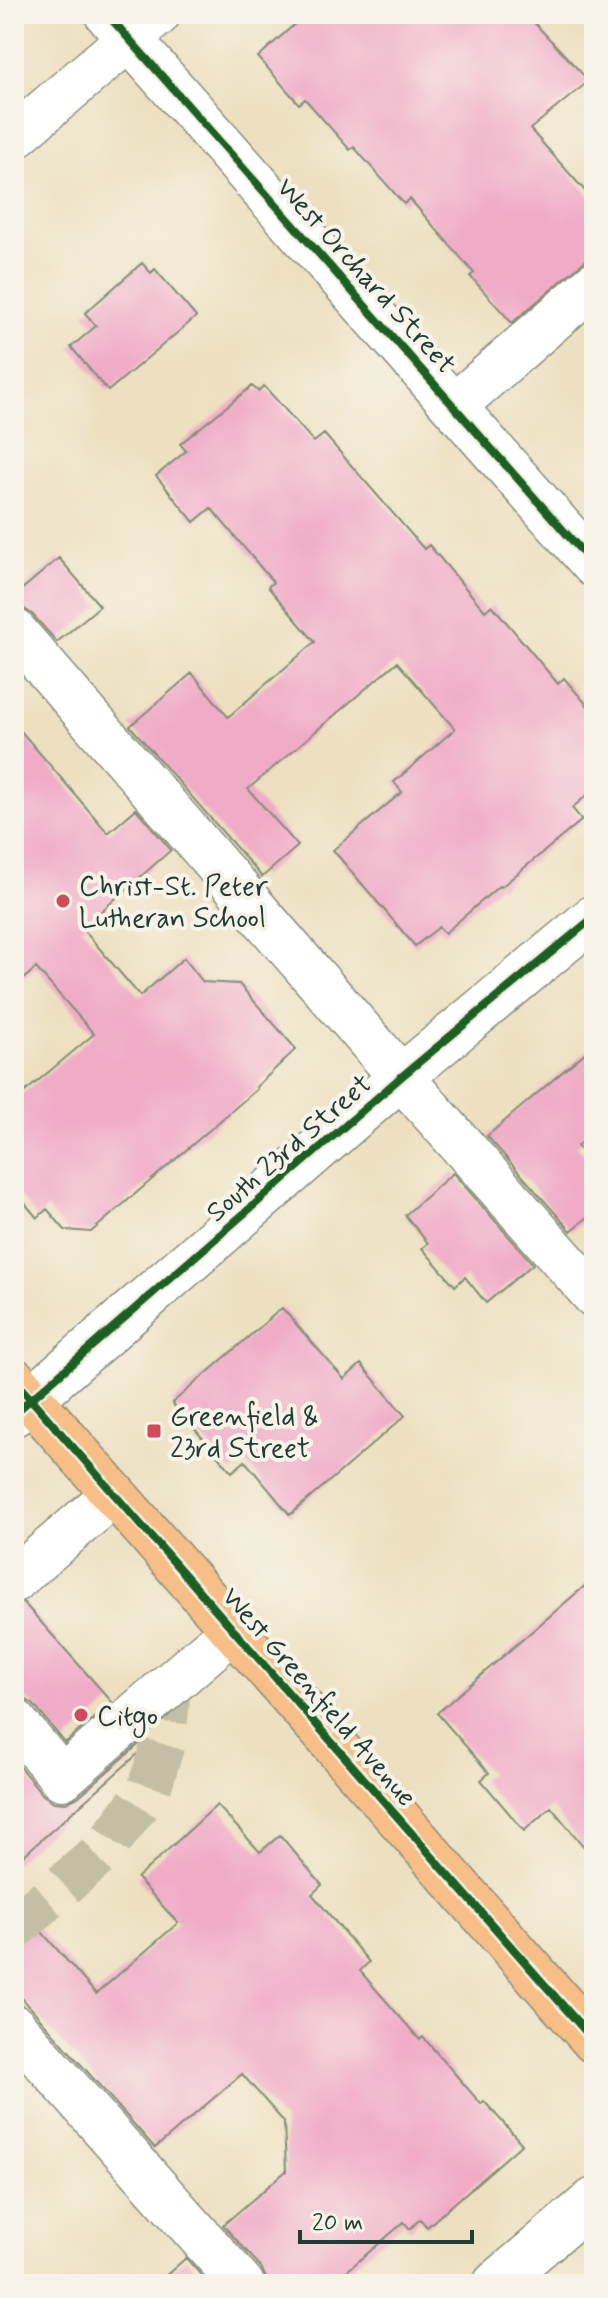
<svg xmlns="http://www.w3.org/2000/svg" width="608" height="2298" viewBox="0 0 608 2298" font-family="Mynerve,sans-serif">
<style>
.building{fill:#f0acc7}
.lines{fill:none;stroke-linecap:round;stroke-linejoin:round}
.minor-tunnel{stroke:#c4bfa4;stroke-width:44;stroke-dasharray:44 22;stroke-linecap:butt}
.minor-casing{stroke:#868e7a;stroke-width:47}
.major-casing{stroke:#868e7a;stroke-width:47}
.minor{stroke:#fff;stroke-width:44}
.major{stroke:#f7be87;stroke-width:44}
.cycleway-casing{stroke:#f7f3e8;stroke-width:13}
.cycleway{stroke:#1b5e20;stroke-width:8}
.poi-dot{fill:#d1495b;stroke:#f7f3e8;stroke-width:3}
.labels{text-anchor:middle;stroke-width:8;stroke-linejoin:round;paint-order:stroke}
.street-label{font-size:28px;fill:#1f3d34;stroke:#f7f3e8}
.poi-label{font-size:28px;fill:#1f3d34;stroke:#f7f3e8;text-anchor:start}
</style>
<rect width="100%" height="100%" fill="#f7f3e8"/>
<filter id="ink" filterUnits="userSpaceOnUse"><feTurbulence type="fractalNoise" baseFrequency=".0125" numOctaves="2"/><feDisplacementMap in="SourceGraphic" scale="16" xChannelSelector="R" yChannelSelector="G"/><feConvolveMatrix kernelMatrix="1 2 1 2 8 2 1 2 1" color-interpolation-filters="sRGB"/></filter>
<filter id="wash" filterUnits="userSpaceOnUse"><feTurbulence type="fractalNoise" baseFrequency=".006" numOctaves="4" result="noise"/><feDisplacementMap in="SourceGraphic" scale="32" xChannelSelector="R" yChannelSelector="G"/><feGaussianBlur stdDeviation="1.8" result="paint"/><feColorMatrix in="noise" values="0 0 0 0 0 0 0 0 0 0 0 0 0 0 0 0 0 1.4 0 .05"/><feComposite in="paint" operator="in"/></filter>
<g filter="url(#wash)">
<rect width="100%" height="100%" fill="#ede0c0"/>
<g id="blocks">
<!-- building -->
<path class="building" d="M 306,14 L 526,14 L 589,81 L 530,129 L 594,201 L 594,253 L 512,323 L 470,276 L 474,273 L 410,199 L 404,204 L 354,147 L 350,150 L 305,99 L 299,104 L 258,57 Z
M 142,263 L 151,273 L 155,269 L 196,317 L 108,391 L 71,347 L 96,326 L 85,313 Z
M 252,386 L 258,391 L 264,386 L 314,442 L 324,434 L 424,549 L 429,545 L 485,611 L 492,605 L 558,684 L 564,678 L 594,713 L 594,789 L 572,808 L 582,820 L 501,887 L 499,886 L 445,933 L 439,927 L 415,946 L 333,850 L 402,792 L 394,782 L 455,729 L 397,662 L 248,789 L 298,846 L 262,877 L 130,726 L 192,673 L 228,717 L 315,642 L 268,587 L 273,582 L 211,508 L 194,522 L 156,476 L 186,451 L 180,444 Z
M 59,558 L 100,606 L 57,642 L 32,614 L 23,608 L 14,607 L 14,596 Z
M 14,723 L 108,833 L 136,809 L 171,850 L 82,928 L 140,996 L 184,958 L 203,982 L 239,984 L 296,1049 L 256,1087 L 257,1089 L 91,1232 L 65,1230 L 47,1209 L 37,1218 L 14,1190 L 14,1101 L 94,1034 L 36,968 L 14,987 Z
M 594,1045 L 594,1131 L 577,1146 L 594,1165 L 594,1212 L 571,1231 L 487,1136 Z
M 453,1173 L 533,1264 L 486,1303 L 465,1277 L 455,1286 L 422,1248 L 428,1243 L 405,1215 Z
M 282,1308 L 344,1379 L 361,1364 L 405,1416 L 290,1515 L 245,1461 L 232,1472 L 172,1403 Z
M 594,1578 L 594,1859 L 551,1807 L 524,1831 L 481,1780 L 489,1773 L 437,1713 Z
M 23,1602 L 112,1702 L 65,1743 L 33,1704 L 23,1698 L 14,1697 L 14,1604 Z
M 145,1739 L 149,1744 L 14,1864 L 14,1760 L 43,1795 L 54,1802 L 66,1803 L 78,1797 Z
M 217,1805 L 260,1852 L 280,1835 L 322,1885 L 312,1894 L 369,1962 L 360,1971 L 420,2040 L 423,2037 L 481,2104 L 484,2101 L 522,2144 L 427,2227 L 420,2219 L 410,2229 L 404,2222 L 332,2284 L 266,2284 L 266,2278 L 261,2267 L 223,2225 L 286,2171 L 284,2122 L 242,2074 L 155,2148 L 14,1989 L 14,1900 L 96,1994 L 178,1923 L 137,1878 Z
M 186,2258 L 209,2284 L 156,2284 Z"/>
</g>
</g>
<g filter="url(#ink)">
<use href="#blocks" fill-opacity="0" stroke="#868e7a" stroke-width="2"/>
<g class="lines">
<!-- minor-tunnel -->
<path class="minor-tunnel" d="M 14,1928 L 103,1851 L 149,1789 L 164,1741 L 169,1686"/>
<!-- minor casing -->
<g class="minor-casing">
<path id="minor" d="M 107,14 L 594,565
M 14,137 L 158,14
M 454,406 L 594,284
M 14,631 L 401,1077 L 594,1295
M 14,1414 L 401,1077 L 594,917
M 14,1580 L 114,1494
M 14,1721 L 62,1778 L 233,1630
M 14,2027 L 242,2284
M 495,2284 L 594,2200"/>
</g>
<!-- major casing -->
<g class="major-casing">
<path id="major" d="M 14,1380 L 594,2041"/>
</g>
<!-- minor -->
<use href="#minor" class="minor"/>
<!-- major -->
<use href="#major" class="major"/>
<!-- cycleway casing -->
<g class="cycleway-casing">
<path id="cycleway" d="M 107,14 L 594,565
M 14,1380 L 594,2041
M 14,1414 L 401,1077 L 594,917"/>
</g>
<!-- cycleway -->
<use href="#cycleway" class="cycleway"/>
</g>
</g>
<!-- markers -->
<g class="poi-dot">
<circle cx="63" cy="901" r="8"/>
<rect x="146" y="1423" width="16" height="16" rx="4"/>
<circle cx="81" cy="1715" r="8"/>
</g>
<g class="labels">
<!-- street labels -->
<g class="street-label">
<text transform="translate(367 275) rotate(48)" y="10">West Orchard Street</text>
<text transform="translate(288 1147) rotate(-41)" y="10">South 23rd Street</text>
<text transform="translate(320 1696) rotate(49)" y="10">West Greenfield Avenue</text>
</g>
<!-- poi labels -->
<g class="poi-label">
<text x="79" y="895">Christ-St. Peter<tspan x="79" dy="32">Lutheran School</tspan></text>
<text x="170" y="1425">Greenfield &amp;<tspan x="170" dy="32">23rd Street</tspan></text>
<text x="97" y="1725">Citgo</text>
</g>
</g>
<!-- margin -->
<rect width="608" height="2298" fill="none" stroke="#f7f3e8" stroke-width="48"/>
<!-- scale -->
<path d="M300 2230v12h172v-12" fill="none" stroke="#1f3d34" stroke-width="4"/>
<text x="312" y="2230" font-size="24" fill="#1f3d34" stroke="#f7f3e8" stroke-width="6" paint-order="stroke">20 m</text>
</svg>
